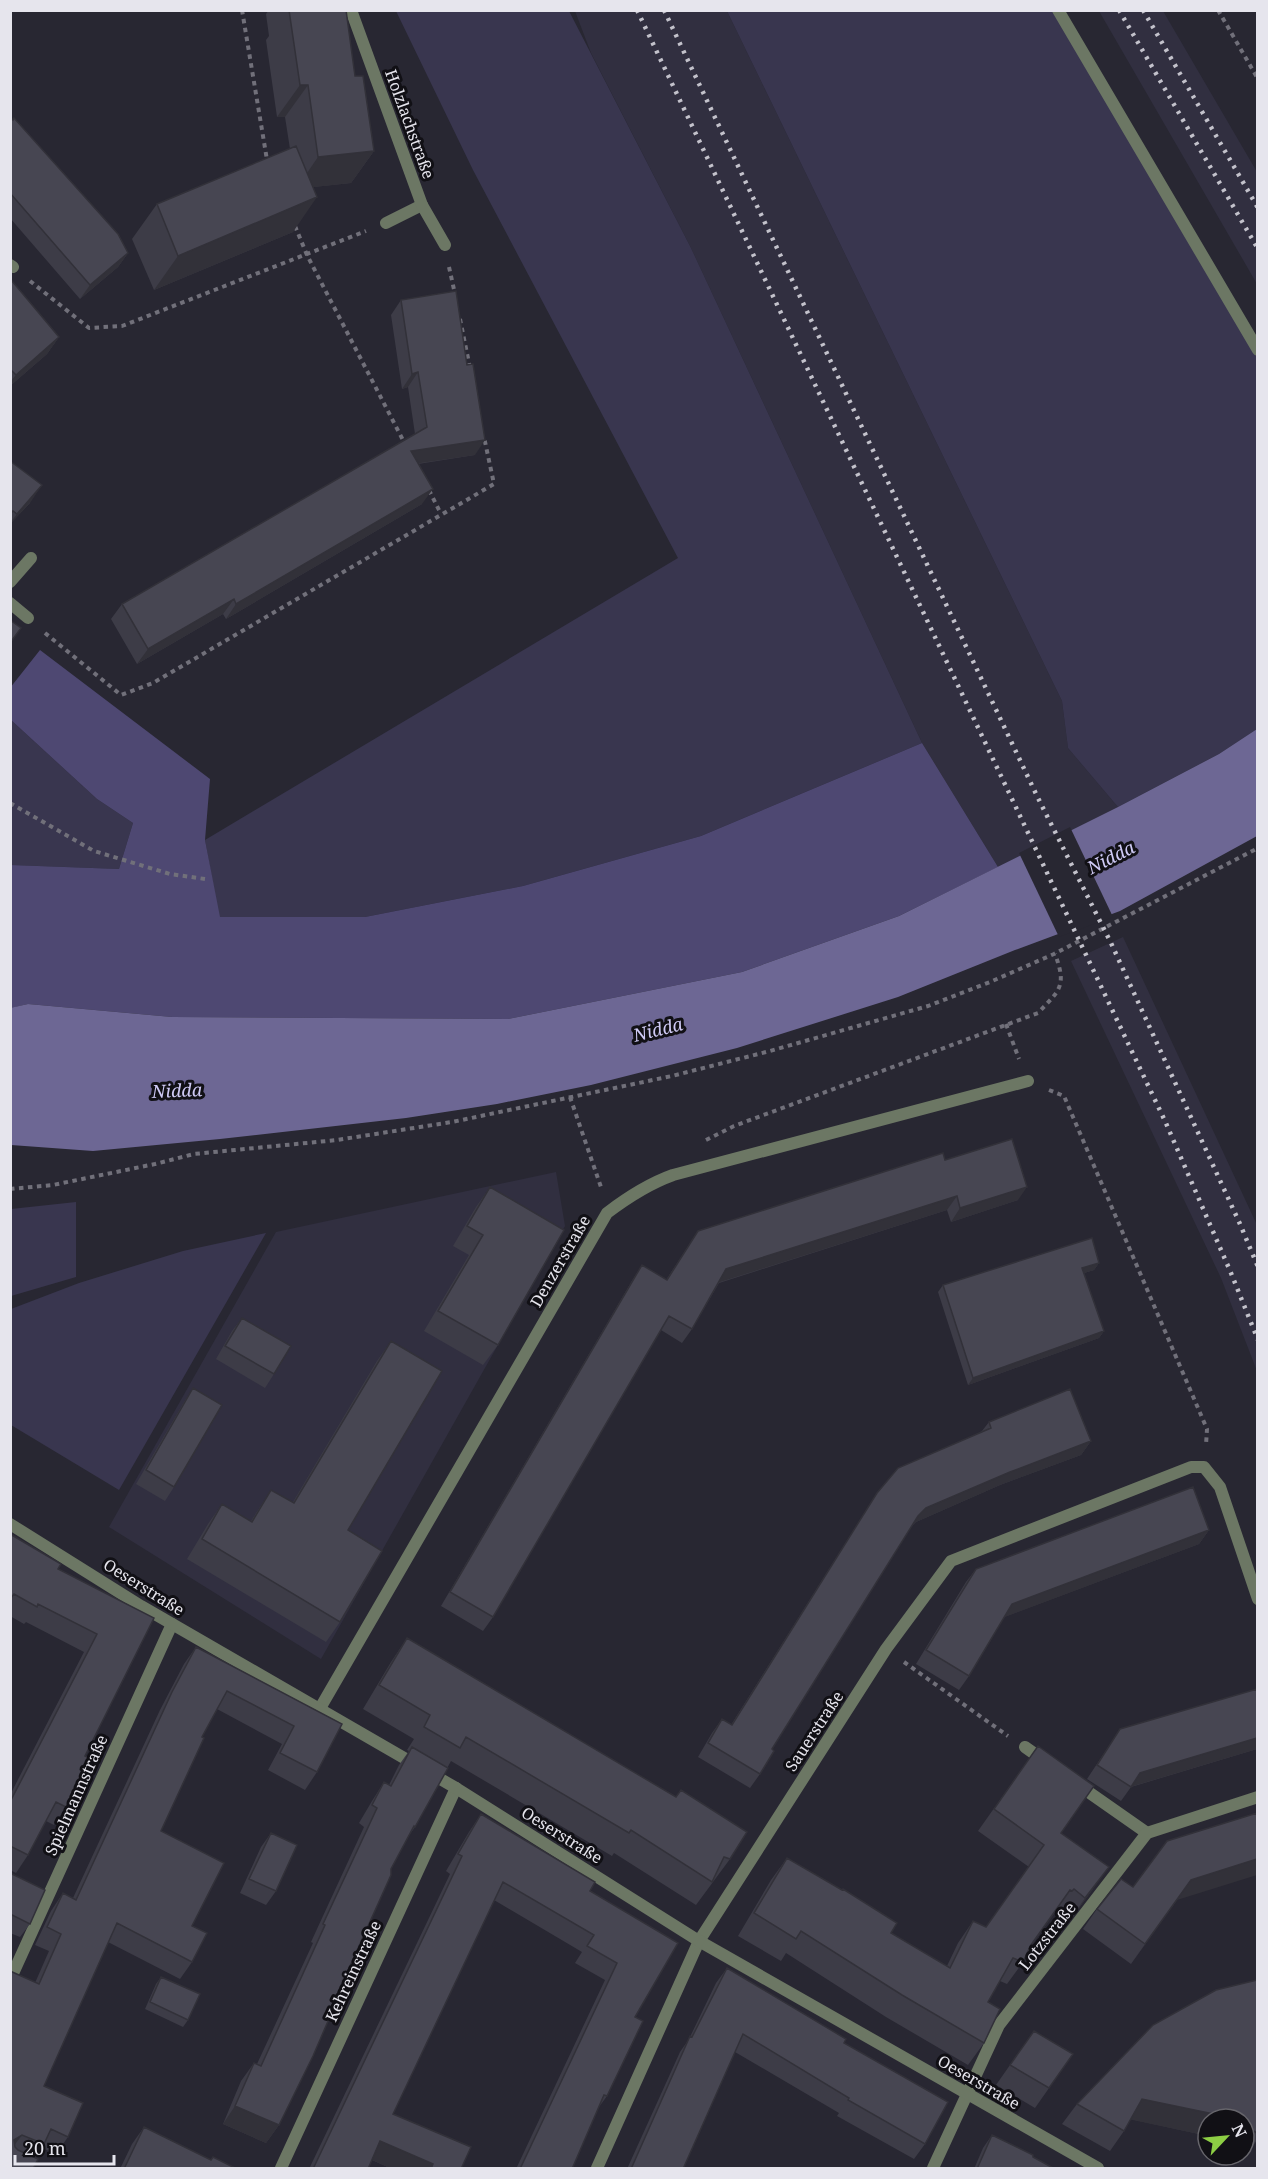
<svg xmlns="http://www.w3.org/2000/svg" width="1268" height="2179" viewBox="0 0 1268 2179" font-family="'Noto Serif',serif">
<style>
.built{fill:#312f40}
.green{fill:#39364f}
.forest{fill:#4e4872}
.water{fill:#6d6794}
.pier{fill:#282732}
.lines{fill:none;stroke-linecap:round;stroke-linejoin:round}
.path{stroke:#71707a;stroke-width:4;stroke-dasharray:4.5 4.5;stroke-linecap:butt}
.service{stroke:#6c7764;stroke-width:12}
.minor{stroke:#6c7764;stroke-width:12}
.tertiary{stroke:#6c7764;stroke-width:12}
.rail{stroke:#c3c2cb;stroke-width:4.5;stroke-dasharray:3 6;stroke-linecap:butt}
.wall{fill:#3d3c47}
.shaded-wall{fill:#323139}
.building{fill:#474652;stroke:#323139;stroke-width:1.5}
.labels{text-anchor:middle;stroke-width:6;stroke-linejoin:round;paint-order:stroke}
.street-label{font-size:16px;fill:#e6e5ed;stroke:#111015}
.water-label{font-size:18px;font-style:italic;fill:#cfcaf5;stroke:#111015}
</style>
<rect width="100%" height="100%" fill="#282732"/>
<!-- built -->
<path class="built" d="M 575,11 L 727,11 L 1062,701 L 1068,748 L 1118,807 L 998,867 L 922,743 L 691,248 L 591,53 Z
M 1099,11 L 1163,11 L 1257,172 L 1257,284 Z
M 1123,937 L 1257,1225 L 1257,1371 L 1221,1278 L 1071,961 Z
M 556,1172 L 565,1226 L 321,1659 L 109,1527 L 276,1232 Z"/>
<!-- green -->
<path class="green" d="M 396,11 L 569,11 L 691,248 L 922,743 L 701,836 L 523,886 L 365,917 L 219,917 L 205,840 L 678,558 L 473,170 Z
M 727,11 L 1058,11 L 1257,350 L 1257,729 L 1219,754 L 1118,807 L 1068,748 L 1062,701 Z
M 11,720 L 97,799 L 133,823 L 119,869 L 11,865 Z
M 76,1202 L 76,1277 L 11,1296 L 11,1209 Z
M 266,1233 L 119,1490 L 11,1425 L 11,1309 L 79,1283 L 183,1251 Z"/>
<!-- forest -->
<path class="forest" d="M 40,650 L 210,779 L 205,840 L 220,917 L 365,917 L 523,886 L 701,836 L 922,743 L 998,867 L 899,916 L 742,972 L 508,1019 L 172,1017 L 28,1004 L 11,1008 L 11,865 L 119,869 L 133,823 L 97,799 L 11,720 L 10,688 Z"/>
<!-- water -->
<path class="water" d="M 1257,729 L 1257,836 L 1120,911 L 1015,950 L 898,997 L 737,1048 L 591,1085 L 497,1104 L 406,1118 L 220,1139 L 93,1151 L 11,1145 L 10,1008 L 28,1004 L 172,1017 L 508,1019 L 742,972 L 899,916 L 1118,807 L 1219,754 Z"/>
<!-- pier -->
<path class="pier" d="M 1070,827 L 1113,917 L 1059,937 L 1019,853 Z"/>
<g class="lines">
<!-- path -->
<path class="path" d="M 242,10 L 267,160
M 1218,10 L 1258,79
M 295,226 L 307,255 L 405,444
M 449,267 L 455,294
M 30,281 L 89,328 L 122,326 L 366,231
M 460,319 L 470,368
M 429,490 L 441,514
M 45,633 L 121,695 L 153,683 L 494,484 L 484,437
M 10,803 L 94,851 L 170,874 L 205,879
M 1006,1024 L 1019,1059
M 1049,1090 L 1064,1096 L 1207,1429 L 1206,1445
M 570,1097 L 602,1190
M 706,1140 L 734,1126 L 1038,1013 C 1060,990 1067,986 1055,954
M 10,1189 L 53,1185 L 155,1164 L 194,1154 L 337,1140 L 452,1122 L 672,1076 L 770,1051 L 928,1006 L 990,982 L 1054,954 L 1258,848
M 904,1662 L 1008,1736"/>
<!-- service -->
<path class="service" d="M 1058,10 L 1258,350
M 386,223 L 422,205
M 10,582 L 31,558
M 1025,1747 L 1046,1762
M 1077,1784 L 1147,1833"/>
<!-- minor -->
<path class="minor" d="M 351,10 L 422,205 L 445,245
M 10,265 L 13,267
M 10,603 L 28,618
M 319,1710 L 607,1213 C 628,1197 648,1184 673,1175 L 1028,1081
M 10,1980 L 172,1624
M 281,2168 L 456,1788
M 597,2168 L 699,1941 L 886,1649 L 951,1561 L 1191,1467 L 1204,1467 L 1220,1487 L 1258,1599
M 933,2168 L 999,2025 L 1147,1833 L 1258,1797"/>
<!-- tertiary -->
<path class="tertiary" d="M 10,1524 L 141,1606 L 456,1788 L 699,1941 L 1098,2168"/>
<!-- rail -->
<path class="rail" d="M 637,10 L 1165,1121 L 1231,1273 L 1258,1340
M 664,10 L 1037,796 L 1111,943 L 1240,1224 L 1258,1267
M 1119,10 L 1258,249
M 1143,10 L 1258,208"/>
</g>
<!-- wall -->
<path class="wall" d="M 269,10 L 346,10 L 355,76 L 374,151 L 351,183 L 313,187 L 293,232 L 154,290 L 132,239 L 157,204 L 290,149 L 285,117 L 277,117 L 266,40 L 269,36 L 266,14 Z
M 10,117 L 128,253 L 118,267 L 80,299 L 10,218 Z
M 10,282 L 59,337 L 47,354 L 10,386 Z
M 401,300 L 475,455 L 418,464 L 422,504 L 226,619 L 223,614 L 137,664 L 111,619 L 122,604 L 415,434 L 408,387 L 402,389 L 391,315 Z
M 10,461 L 30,503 L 10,524 Z
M 945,1160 L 1018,1200 L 951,1222 L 947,1210 L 719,1283 L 692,1329 L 682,1343 L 661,1330 L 493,1617 L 483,1631 L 441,1606 L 633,1279 L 642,1265 L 666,1280 L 698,1231 Z
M 490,1187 L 498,1345 L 483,1365 L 424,1331 L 469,1255 L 453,1246 L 476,1207 Z
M 1099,1263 L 1094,1270 L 1084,1273 L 1104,1331 L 1099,1338 L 968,1385 L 938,1292 L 943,1285 Z
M 242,1318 L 274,1374 L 265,1388 L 216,1359 L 232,1331 Z
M 391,1341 L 348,1530 L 340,1622 L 326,1642 L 187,1559 L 208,1524 L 222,1504 L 251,1521 L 271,1490 L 293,1502 L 377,1361 Z
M 193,1388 L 174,1487 L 165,1501 L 136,1484 L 184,1402 Z
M 989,1422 L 1091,1441 L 1081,1455 L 1000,1485 L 916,1522 L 911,1527 L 772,1749 L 760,1774 L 750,1788 L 698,1757 L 712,1733 L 722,1719 L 731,1725 L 868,1507 L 877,1493 L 982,1431 Z
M 1209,1530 L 1199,1544 L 1004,1617 L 969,1676 L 959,1690 L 916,1664 L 966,1582 L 976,1569 Z
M 10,1534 L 58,1569 L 154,1618 L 85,1756 L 66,1807 L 54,1825 L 46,1821 L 28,1855 L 16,1873 L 10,1870 L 10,1795 L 84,1652 L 26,1622 L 24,1624 L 10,1616 Z
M 407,1638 L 676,1797 L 681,1790 L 730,1859 L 696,1905 L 614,1853 L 612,1856 L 451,1761 L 415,1827 L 408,1837 L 391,1869 L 279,2125 L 266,2143 L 223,2124 L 241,2081 L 254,2063 L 257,2064 L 313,1943 L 311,1942 L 364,1827 L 359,1823 L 372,1801 L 384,1782 L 389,1785 L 399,1765 L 409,1751 L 407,1750 L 414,1739 L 363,1709 L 391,1662 Z
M 196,1647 L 342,1724 L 317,1772 L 305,1790 L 268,1770 L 282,1744 L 217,1709 L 202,1737 L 161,1831 L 192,1926 L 192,1962 L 180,1979 L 108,1942 L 44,2086 L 68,2137 L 56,2154 L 42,2148 L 35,2157 L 10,2169 L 35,1983 L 49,1951 L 35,1945 L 51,1911 L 63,1893 L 73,1898 L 160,1710 L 184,1664 Z
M 1257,1689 L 1257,1749 L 1131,1787 L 1121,1801 L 1087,1779 L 1120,1729 Z
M 1038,1746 L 1061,1833 L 1093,1889 L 1070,1920 L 1058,1911 L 1057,1914 L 1055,1912 L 1031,1946 L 1023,1962 L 1007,1984 L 1000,1981 L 988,2002 L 984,2043 L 968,2065 L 886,2017 L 786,1953 L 781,1961 L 738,1936 L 771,1880 L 787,1858 L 842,1890 L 891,1933 L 947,1966 L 958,1943 L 973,1921 L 986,1927 L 1029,1867 L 978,1831 Z
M 481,1814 L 590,1891 L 678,1943 L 635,2017 L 607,2096 L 599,2107 L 572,2169 L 516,2169 L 605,1980 L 575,1963 L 582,1952 L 494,1900 L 393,2114 L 461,2169 L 392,2169 L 372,2160 L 368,2169 L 309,2169 L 450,1874 L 446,1871 L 469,1832 Z
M 271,1833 L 276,1891 L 266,1905 L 240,1893 L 261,1847 Z
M 10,1873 L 30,1924 L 20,1937 L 10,1933 Z
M 1133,1887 L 1177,1900 L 1131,1964 L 1083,1929 L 1097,1909 Z
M 727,1968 L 844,2043 L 925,2144 L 914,2159 L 837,2116 L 839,2113 L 735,2052 L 683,2169 L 627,2169 L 680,2052 L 689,2039 L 716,1983 Z
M 161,1977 L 188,2020 L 183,2027 L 145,2009 L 156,1984 Z
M 1257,1980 L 1257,2140 L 1247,2155 L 1244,2154 L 1244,2119 L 1208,2119 L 1208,2136 L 1130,2119 L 1124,2131 L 1110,2151 L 1062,2124 L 1077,2104 Z
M 1073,2054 L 1035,2108 L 996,2085 L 1010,2065 Z
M 144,2127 L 210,2160 L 213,2157 L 237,2169 L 120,2169 L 132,2144 Z
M 992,2135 L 1033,2157 L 1055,2169 L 974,2169 L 983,2148 Z"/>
<!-- shaded-wall -->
<path class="shaded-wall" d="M 300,85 L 308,85 L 285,117 L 277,117 Z
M 374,151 L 351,183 L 296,189 L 318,157 Z
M 317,197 L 293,232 L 154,290 L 178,256 Z
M 128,253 L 118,267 L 80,299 L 90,285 Z
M 59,337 L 47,354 L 10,386 L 10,382 L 16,375 Z
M 418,372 L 408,387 L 402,389 L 412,374 Z
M 485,440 L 475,455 L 400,466 L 411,451 Z
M 42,485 L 30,503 L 10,524 L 10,523 L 17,514 Z
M 433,489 L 422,504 L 226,619 L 236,604 Z
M 234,599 L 223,614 L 137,664 L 148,649 Z
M 1027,1187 L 1018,1200 L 951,1222 L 960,1208 Z
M 957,1196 L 947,1210 L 717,1283 L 726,1269 Z
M 1099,1263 L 1094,1270 L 1077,1275 L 1082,1268 Z
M 1104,1331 L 1099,1338 L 968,1385 L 973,1378 Z
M 1091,1441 L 1081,1455 L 1000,1485 L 916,1522 L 908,1530 L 918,1516 L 926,1508 L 1010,1472 Z
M 1209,1530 L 1199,1544 L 1002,1618 L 1012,1604 Z
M 1257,1738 L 1257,1749 L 1130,1787 L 1140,1773 Z
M 1257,1859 L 1257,1875 L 1177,1900 L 1131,1964 L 1191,1880 Z
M 1109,1867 L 1093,1889 L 1070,1920 L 1085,1898 Z
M 1142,2099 L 1228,2117 L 1227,2119 L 1208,2119 L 1208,2136 L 1128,2119 Z
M 235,2106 L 279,2125 L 266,2143 L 223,2124 Z
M 22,2135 L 10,2151 L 14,2140 Z
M 380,2141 L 433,2164 L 430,2169 L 392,2169 L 368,2158 Z"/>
<!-- building -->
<path class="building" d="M 289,10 L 346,10 L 355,76 L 363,76 L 374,151 L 318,157 L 308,85 L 300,85 Z
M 10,117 L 13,120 L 14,118 L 118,234 L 128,253 L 90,285 L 10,193 Z
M 296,146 L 317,197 L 178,256 L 157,204 Z
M 12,281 L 59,337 L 16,375 L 10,369 L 10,282 Z
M 456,291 L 467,365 L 473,364 L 485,440 L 411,451 L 433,489 L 236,604 L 234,599 L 148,649 L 122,604 L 427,427 L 418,372 L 412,374 L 401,300 Z
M 10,461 L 42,485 L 17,514 L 13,511 L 10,514 Z
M 10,620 L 21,628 L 10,643 Z
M 1012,1139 L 1027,1187 L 960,1208 L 957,1196 L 726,1269 L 692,1329 L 669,1316 L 493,1617 L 450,1592 L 642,1265 L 667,1280 L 698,1231 L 943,1153 L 945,1160 Z
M 490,1187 L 564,1230 L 498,1345 L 438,1311 L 483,1235 L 467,1226 Z
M 1092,1238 L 1099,1263 L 1082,1268 L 1104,1331 L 973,1378 L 943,1285 Z
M 242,1318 L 291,1346 L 274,1374 L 225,1346 Z
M 391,1341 L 442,1371 L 348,1530 L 382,1551 L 340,1622 L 202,1539 L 222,1504 L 252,1522 L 271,1490 L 294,1503 Z
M 193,1388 L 222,1405 L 174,1487 L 146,1470 Z
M 1070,1389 L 1091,1441 L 1010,1472 L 926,1508 L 918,1516 L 772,1749 L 774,1751 L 760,1774 L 708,1743 L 722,1719 L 732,1725 L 877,1493 L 898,1468 L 991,1428 L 989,1422 Z
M 1193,1487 L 1209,1530 L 1012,1604 L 969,1676 L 926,1650 L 976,1569 Z
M 10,1534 L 61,1564 L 58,1569 L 154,1618 L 85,1756 L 91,1759 L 66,1807 L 56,1802 L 28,1855 L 10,1846 L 10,1802 L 97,1634 L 38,1604 L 37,1607 L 14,1594 L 10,1599 Z
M 407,1638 L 676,1797 L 681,1790 L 747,1832 L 730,1859 L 724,1857 L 712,1882 L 631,1830 L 629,1833 L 466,1737 L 460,1748 L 424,1727 L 430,1715 L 379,1685 Z
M 196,1647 L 342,1724 L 317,1772 L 280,1753 L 294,1726 L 227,1691 L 202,1737 L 204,1738 L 161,1831 L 224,1863 L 192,1926 L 207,1933 L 192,1962 L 117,1923 L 44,2086 L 83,2103 L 68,2137 L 51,2129 L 44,2144 L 22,2135 L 14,2140 L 15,2147 L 18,2150 L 38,2159 L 33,2169 L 10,2169 L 10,1971 L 39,1984 L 61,1934 L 47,1927 L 63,1893 L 76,1900 L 172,1692 Z
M 1257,1689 L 1257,1738 L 1140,1773 L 1131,1787 L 1097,1765 L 1120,1729 Z
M 1038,1746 L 1094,1786 L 1061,1833 L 1109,1867 L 1085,1898 L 1074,1889 L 1072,1891 L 1070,1890 L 1031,1945 L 1023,1962 L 1013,1958 L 988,2002 L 1000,2009 L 984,2043 L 902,1995 L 801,1931 L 796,1939 L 754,1913 L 787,1858 L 842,1890 L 843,1889 L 897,1923 L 891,1933 L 950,1968 L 973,1921 L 986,1927 L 1044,1845 L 994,1809 Z
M 412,1747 L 448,1768 L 415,1827 L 414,1826 L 391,1869 L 391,1875 L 333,2004 L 335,2005 L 313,2056 L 279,2125 L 235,2106 L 254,2063 L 261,2066 L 325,1925 L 323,1924 L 377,1808 L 372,1805 L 384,1782 L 391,1786 Z
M 1257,1813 L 1257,1859 L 1191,1880 L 1145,1944 L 1097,1909 L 1121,1879 L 1133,1887 L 1167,1841 Z
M 481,1814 L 595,1882 L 590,1891 L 678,1943 L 635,2017 L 643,2021 L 607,2096 L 604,2095 L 572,2169 L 520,2169 L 617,1963 L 587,1946 L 594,1935 L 503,1882 L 393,2114 L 471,2147 L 461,2169 L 431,2169 L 433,2164 L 380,2141 L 368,2169 L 313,2169 L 462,1856 L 458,1854 Z
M 271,1833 L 297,1845 L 276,1891 L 249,1879 Z
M 10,1873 L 45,1890 L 30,1924 L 10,1914 Z
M 727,1968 L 846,2039 L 844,2043 L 948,2102 L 925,2144 L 848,2100 L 849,2098 L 743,2034 L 683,2169 L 631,2169 L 690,2036 L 692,2037 Z
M 161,1977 L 200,1994 L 188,2020 L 150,2002 Z
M 1257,1980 L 1257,2133 L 1244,2126 L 1244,2119 L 1231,2119 L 1228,2117 L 1142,2099 L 1124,2131 L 1077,2104 L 1153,2025 L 1216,1990 Z
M 1034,2031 L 1073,2054 L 1049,2088 L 1010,2065 Z
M 144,2127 L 211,2160 L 213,2157 L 237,2169 L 124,2169 Z
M 992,2135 L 1033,2155 L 1033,2157 L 1055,2169 L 977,2169 Z"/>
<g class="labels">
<!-- street labels -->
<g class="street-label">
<text transform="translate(410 124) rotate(70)" y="6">Holzlachstraße</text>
<text transform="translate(560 1261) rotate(-60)" y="6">Denzerstraße</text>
<text transform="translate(144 1587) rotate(32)" y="6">Oeserstraße</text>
<text transform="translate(814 1731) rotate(-57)" y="6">Sauerstraße</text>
<text transform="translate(76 1795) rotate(-66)" y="6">Spielmannstraße</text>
<text transform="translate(562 1835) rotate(32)" y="6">Oeserstraße</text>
<text transform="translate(1047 1936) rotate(-52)" y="6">Lotzstraße</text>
<text transform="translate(353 1971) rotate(-65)" y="6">Kehreinstraße</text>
<text transform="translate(979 2082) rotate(30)" y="6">Oeserstraße</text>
</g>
<!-- water labels -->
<g class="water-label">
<text transform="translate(1111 858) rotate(-27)" y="6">Nidda</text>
<text transform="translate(658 1030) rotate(-14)" y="6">Nidda</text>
<text transform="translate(177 1091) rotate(-2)" y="6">Nidda</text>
</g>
</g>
<!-- border -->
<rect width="1268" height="2179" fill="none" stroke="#e6e5ed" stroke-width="24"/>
<!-- north arrow -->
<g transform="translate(1226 2137) rotate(64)"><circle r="28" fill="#111015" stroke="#66656b" stroke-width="1.5"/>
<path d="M0-4.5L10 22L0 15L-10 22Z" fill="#8dce44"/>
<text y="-9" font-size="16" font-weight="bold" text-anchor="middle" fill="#e6e5ed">N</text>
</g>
<!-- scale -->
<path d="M15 2155v9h99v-9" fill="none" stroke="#e6e5ed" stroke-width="3"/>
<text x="24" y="2155" font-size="18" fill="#e6e5ed" stroke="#111015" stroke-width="4.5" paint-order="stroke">20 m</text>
</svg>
